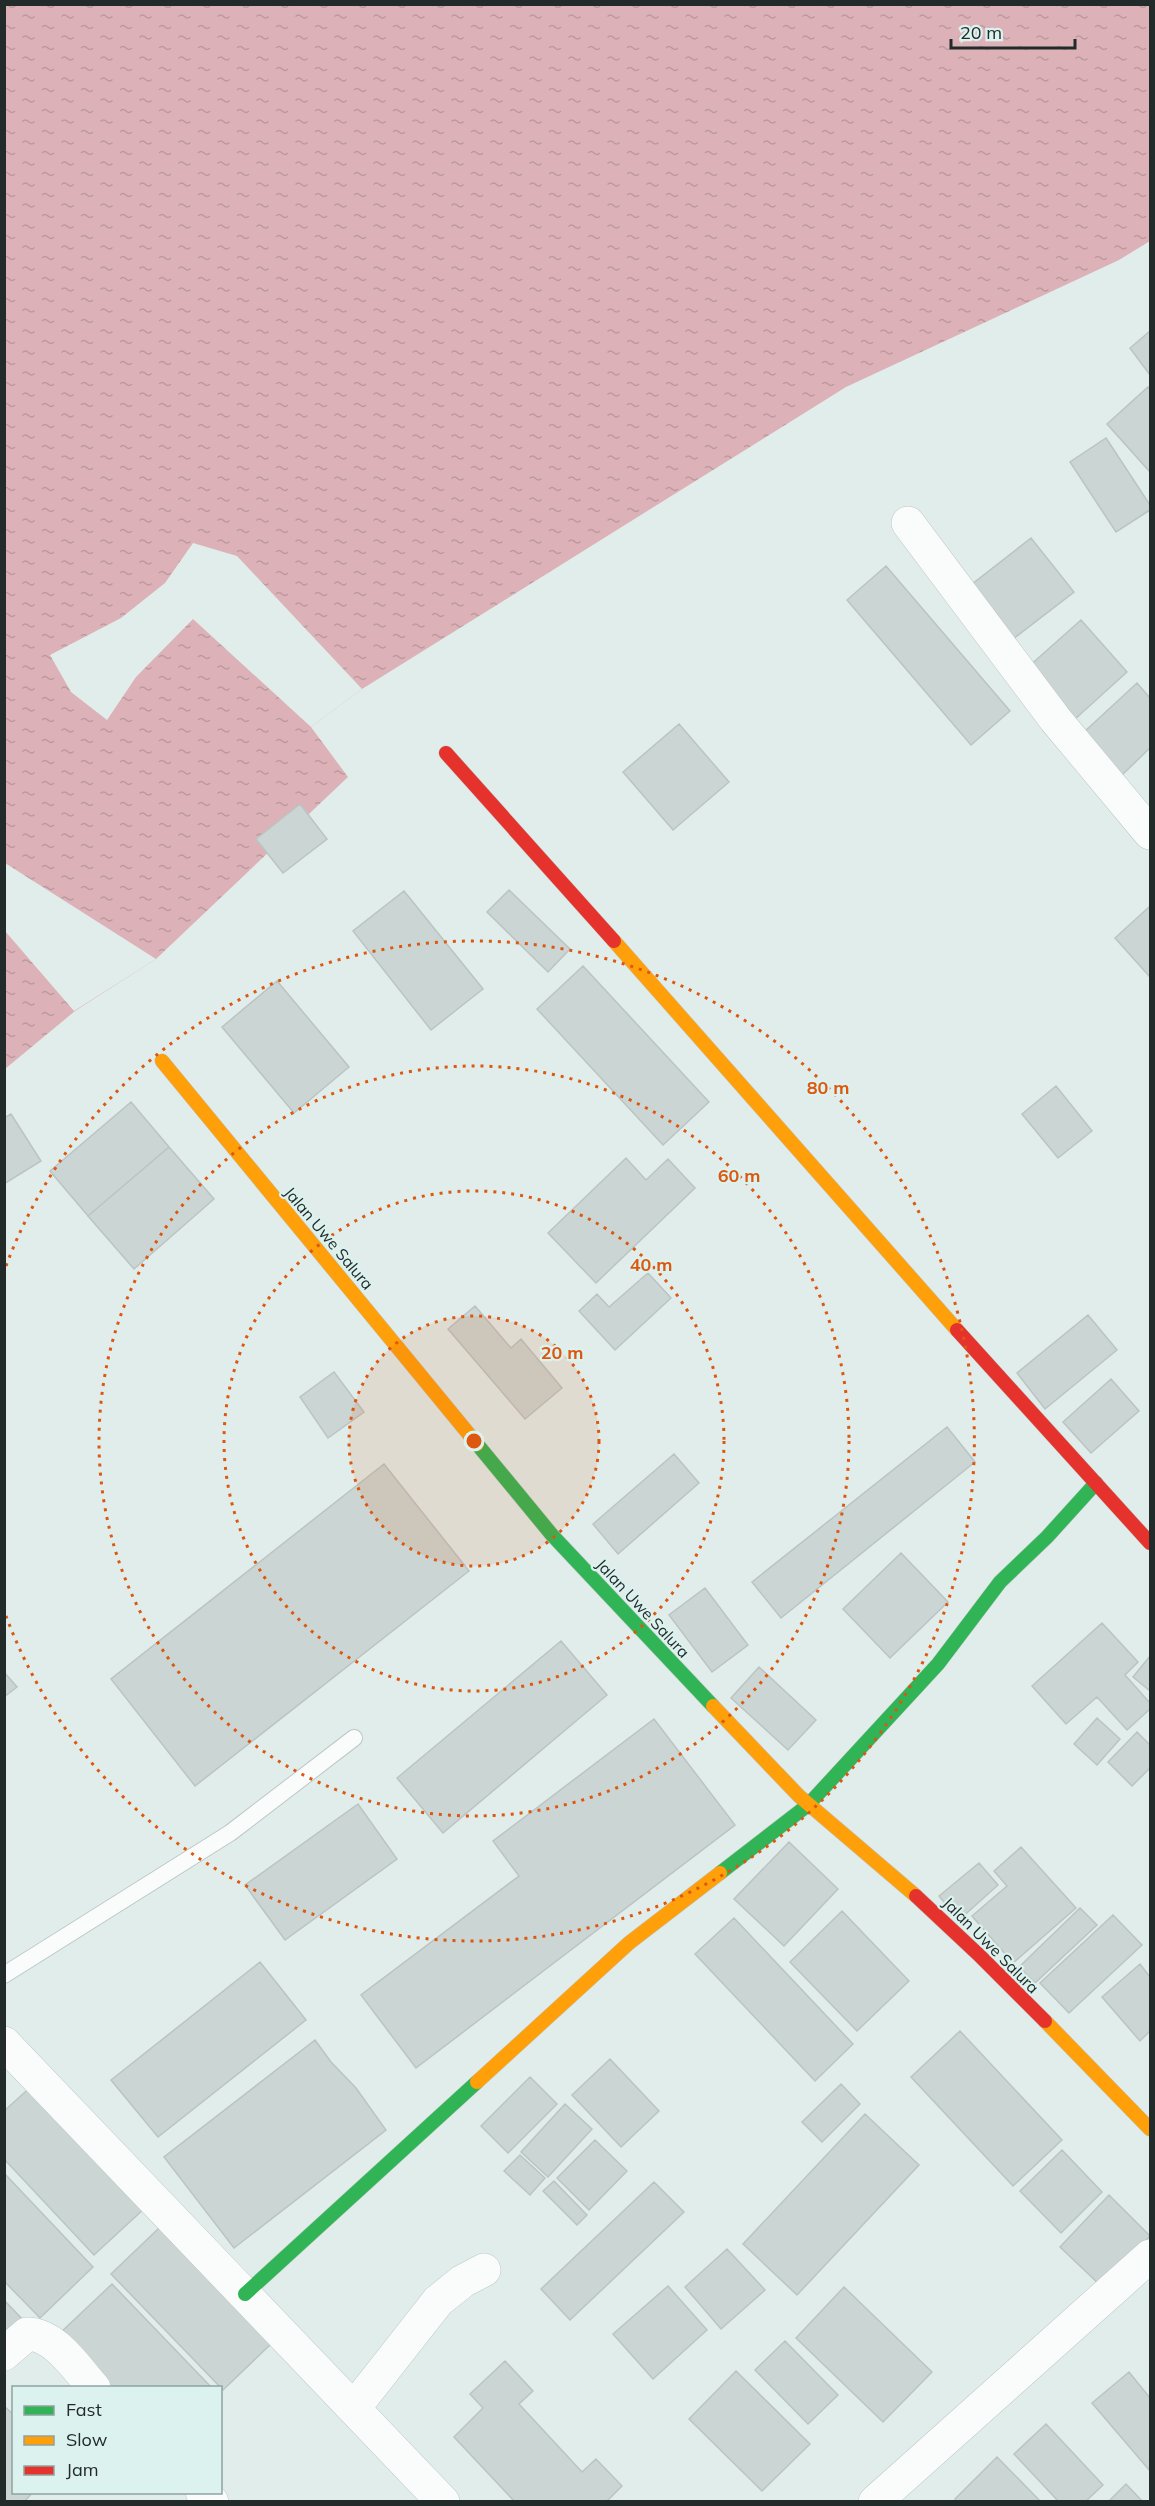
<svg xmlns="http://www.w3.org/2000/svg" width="1155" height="2506" viewBox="0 0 1155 2506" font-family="Mulish,sans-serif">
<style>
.water{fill:url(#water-ripples)}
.pier{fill:#e0edeb}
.building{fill:#cbd5d3;stroke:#bbc4c3;stroke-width:1.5}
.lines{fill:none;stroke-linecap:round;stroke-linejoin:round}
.lane-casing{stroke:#bec7c5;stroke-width:18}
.street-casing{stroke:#bec7c5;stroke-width:34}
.fast-casing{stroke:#bec7c5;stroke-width:15}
.slow-casing{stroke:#bec7c5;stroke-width:15}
.jam-casing{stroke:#bec7c5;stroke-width:15}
.lane{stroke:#fafcfc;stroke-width:16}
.street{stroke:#fafcfc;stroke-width:33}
.fast{stroke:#30b455;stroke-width:14}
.slow{stroke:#ff9f0a;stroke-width:14}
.jam{stroke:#e5322d;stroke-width:14}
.ring{fill:none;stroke:#de570e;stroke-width:3;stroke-dasharray:3 6}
.labels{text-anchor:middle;stroke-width:4.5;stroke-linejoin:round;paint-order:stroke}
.street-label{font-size:16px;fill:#232b2a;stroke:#dbf2ef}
.centre{fill:#de570e;stroke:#dbf2ef;stroke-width:3}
.ring-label{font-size:18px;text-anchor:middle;font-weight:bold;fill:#de570e;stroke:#dbf2ef;stroke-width:4.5;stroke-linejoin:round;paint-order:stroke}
</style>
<defs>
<pattern id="water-ripples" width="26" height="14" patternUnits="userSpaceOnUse" patternTransform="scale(1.5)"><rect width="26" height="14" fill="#dcb2b8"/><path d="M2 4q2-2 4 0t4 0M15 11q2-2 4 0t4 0" fill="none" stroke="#bc999e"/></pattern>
</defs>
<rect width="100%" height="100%" fill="#e0edeb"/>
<!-- water -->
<path class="water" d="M 5,5 L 1150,5 L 1150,241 L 1119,260 L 846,387 L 362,689 L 311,727 L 348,777 L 156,959 L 75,1011 L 5,1069 Z"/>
<!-- pier -->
<path class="pier" d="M 193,543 L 237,556 L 362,689 L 311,727 L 193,619 L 136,677 L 107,720 L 71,692 L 50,655 L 121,618 L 165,583 Z
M 5,863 L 156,959 L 74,1011 L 5,931 Z"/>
<!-- building -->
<path class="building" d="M 1150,331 L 1150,375 L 1130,348 Z
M 1148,387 L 1150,390 L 1150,472 L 1107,424 Z
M 1106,438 L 1150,505 L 1150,510 L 1116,532 L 1070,462 Z
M 1031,538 L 1074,592 L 1013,639 L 971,585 Z
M 886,566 L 1010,711 L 971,745 L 847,600 Z
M 1081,620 L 1127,672 L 1074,720 L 1027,668 Z
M 1137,683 L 1150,698 L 1150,748 L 1122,775 L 1083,733 Z
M 679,724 L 729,782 L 673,830 L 623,772 Z
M 300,804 L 327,839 L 283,873 L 256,839 Z
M 509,890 L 570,949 L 548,972 L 487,912 Z
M 404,891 L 483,989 L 431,1030 L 353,931 Z
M 1149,907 L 1150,910 L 1150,977 L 1115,938 Z
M 583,966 L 709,1102 L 663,1145 L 537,1009 Z
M 277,981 L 349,1067 L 294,1113 L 222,1027 Z
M 1056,1086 L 1092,1131 L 1058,1158 L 1022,1114 Z
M 131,1102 L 169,1147 L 88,1216 L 50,1171 Z
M 11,1114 L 41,1161 L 4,1184 L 4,1118 Z
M 169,1147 L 214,1199 L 134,1269 L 88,1216 Z
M 626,1158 L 646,1180 L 668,1159 L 695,1188 L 596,1283 L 548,1233 Z
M 648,1273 L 671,1298 L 615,1350 L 579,1311 L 597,1294 L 609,1307 Z
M 475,1306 L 511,1348 L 521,1339 L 562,1388 L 525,1419 L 448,1329 Z
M 1088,1315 L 1117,1350 L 1045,1409 L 1017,1373 Z
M 334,1372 L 364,1412 L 328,1438 L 300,1397 Z
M 1111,1379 L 1139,1411 L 1091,1453 L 1063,1422 Z
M 947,1427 L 975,1462 L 781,1618 L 752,1582 Z
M 674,1454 L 699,1483 L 618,1554 L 593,1524 Z
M 384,1464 L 469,1571 L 195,1786 L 111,1679 Z
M 901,1553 L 948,1602 L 890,1658 L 843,1609 Z
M 705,1588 L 748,1645 L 712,1672 L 669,1615 Z
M 1102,1623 L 1138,1662 L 1125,1675 L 1150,1703 L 1150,1709 L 1127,1730 L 1097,1697 L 1066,1724 L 1032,1686 Z
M 561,1641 L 607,1695 L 443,1833 L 397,1778 Z
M 1150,1656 L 1150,1691 L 1133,1677 Z
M 759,1667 L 816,1720 L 788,1750 L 731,1698 Z
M 4,1672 L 17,1687 L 4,1697 Z
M 1097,1718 L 1120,1739 L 1097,1765 L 1074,1744 Z
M 654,1719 L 735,1825 L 416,2068 L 361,1995 L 519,1876 L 493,1841 Z
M 1137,1732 L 1150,1745 L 1150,1768 L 1132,1786 L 1108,1762 Z
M 358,1804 L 397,1859 L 285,1940 L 245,1885 Z
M 789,1842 L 838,1889 L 784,1946 L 734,1899 Z
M 1021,1847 L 1076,1908 L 1013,1963 L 972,1916 L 1007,1886 L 994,1871 Z
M 979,1863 L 998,1885 L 959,1920 L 939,1896 Z
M 1080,1908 L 1097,1925 L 1035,1983 L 1019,1967 Z
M 842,1911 L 909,1981 L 857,2031 L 790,1962 Z
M 1113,1915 L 1142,1945 L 1069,2013 L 1040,1983 Z
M 734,1918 L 853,2044 L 815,2081 L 695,1954 Z
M 260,1962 L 306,2020 L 158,2137 L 111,2080 Z
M 1140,1964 L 1150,1977 L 1150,2031 L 1140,2041 L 1102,1997 Z
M 960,2031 L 1062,2140 L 1013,2186 L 911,2077 Z
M 315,2040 L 331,2062 L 356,2088 L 386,2130 L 234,2248 L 164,2157 Z
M 610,2059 L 659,2111 L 621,2147 L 572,2095 Z
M 530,2077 L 557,2104 L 508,2153 L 481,2126 Z
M 34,2084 L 147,2206 L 94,2255 L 4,2159 L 4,2111 Z
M 841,2084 L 860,2104 L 822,2142 L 802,2122 Z
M 565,2104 L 592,2129 L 548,2177 L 521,2152 Z
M 865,2114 L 919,2165 L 797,2295 L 743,2244 Z
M 595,2140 L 627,2171 L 589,2210 L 557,2178 Z
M 1062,2150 L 1102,2192 L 1061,2233 L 1020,2191 Z
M 520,2155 L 545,2178 L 530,2195 L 504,2171 Z
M 4,2173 L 93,2267 L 40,2318 L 4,2281 Z
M 554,2181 L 587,2215 L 577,2225 L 543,2191 Z
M 654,2182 L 684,2212 L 570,2320 L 541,2289 Z
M 1109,2195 L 1150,2236 L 1101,2286 L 1060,2247 Z
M 159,2228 L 271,2344 L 223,2390 L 111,2274 Z
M 727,2249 L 765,2290 L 721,2329 L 685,2287 Z
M 112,2284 L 212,2388 L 110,2388 L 59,2334 Z
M 668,2286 L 707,2330 L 653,2379 L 613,2334 Z
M 844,2287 L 932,2372 L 883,2422 L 796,2338 Z
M 4,2300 L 25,2322 L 4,2341 Z
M 785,2341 L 838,2395 L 808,2424 L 755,2370 Z
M 505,2361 L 533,2391 L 519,2404 L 582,2472 L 596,2459 L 622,2486 L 606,2502 L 515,2502 L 454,2437 L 483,2408 L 470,2394 Z
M 736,2371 L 810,2444 L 762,2491 L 689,2419 Z
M 1129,2372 L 1150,2398 L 1150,2471 L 1092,2403 Z
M 4,2406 L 14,2415 L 14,2492 L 33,2492 L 24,2502 L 4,2502 Z
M 1046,2424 L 1103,2485 L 1085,2502 L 1059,2502 L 1014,2454 Z
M 997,2457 L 1041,2502 L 958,2502 L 955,2499 Z
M 1126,2484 L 1143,2502 L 1108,2502 Z"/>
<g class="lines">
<!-- lane casing -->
<g class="lane-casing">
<path id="lane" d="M 4,1975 L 230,1833 L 354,1738"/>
</g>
<!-- street casing -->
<g class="street-casing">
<path id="street" d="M 908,523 L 1055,719 L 1150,833
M 4,2043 L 443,2502
M 4,2354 L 27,2334 C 55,2334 77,2369 94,2388
M 354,2408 L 438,2301 L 463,2281 L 484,2270
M 202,2492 L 212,2502
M 875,2502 L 1150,2256"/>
</g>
<!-- fast casing -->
<g class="fast-casing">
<path id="fast" d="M 477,1444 L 552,1535 L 713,1706
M 720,1873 L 808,1805 L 938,1664 L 1000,1582 L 1047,1537 L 1096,1483
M 245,2294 L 477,2082"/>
</g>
<!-- slow casing -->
<g class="slow-casing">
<path id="slow" d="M 614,941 L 957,1330
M 162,1061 L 477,1444
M 713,1706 L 799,1796 L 916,1896
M 1045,2021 L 1150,2129
M 477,2082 L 629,1943 L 720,1873"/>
</g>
<!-- jam casing -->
<g class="jam-casing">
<path id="jam" d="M 446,753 L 614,941
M 957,1330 L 1150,1543
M 916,1896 L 980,1956 L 1045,2021"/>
</g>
<!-- lane -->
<use href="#lane" class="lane"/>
<!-- street -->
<use href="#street" class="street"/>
<!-- fast -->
<use href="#fast" class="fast"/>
<!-- slow -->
<use href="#slow" class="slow"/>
<!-- jam -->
<use href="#jam" class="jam"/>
</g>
<!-- distance rings -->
<circle cx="474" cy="1441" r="125" fill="#de570e" fill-opacity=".12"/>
<g class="ring">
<circle cx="474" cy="1441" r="125"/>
<circle cx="474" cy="1441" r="250"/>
<circle cx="474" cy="1441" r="375"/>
<path d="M6 1266A500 500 0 1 1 6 1616"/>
</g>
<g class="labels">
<!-- street labels -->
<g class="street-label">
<text transform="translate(329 1238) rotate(50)" y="6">Jalan Uwe Salura</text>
<text transform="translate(643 1608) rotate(47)" y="6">Jalan Uwe Salura</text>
<text transform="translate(991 1945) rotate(45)" y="6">Jalan Uwe Salura</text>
</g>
</g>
<circle cx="474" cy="1441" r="9" class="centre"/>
<g class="ring-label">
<text x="828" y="1094">80 m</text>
<text x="739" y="1182">60 m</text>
<text x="651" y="1271">40 m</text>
<text x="562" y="1359">20 m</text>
</g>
<!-- border -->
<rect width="1155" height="2506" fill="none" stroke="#232b2a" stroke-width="12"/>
<!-- legend -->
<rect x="12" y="2386" width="210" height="108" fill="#dbf2ef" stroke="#91a2a0" stroke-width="1.5"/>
<rect x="24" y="2406" width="30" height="9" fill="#30b455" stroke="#91a2a0" stroke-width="1.5"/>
<text x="66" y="2416" font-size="18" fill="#232b2a">Fast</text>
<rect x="24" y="2436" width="30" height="9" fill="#ff9f0a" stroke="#91a2a0" stroke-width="1.5"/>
<text x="66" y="2446" font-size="18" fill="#232b2a">Slow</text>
<rect x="24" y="2466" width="30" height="9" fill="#e5322d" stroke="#91a2a0" stroke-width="1.5"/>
<text x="66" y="2476" font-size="18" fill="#232b2a">Jam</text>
<!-- scale -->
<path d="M951 39v9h124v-9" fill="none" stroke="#232b2a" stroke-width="3"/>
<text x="960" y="39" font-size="18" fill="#232b2a" stroke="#dbf2ef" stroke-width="4.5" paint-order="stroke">20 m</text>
</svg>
